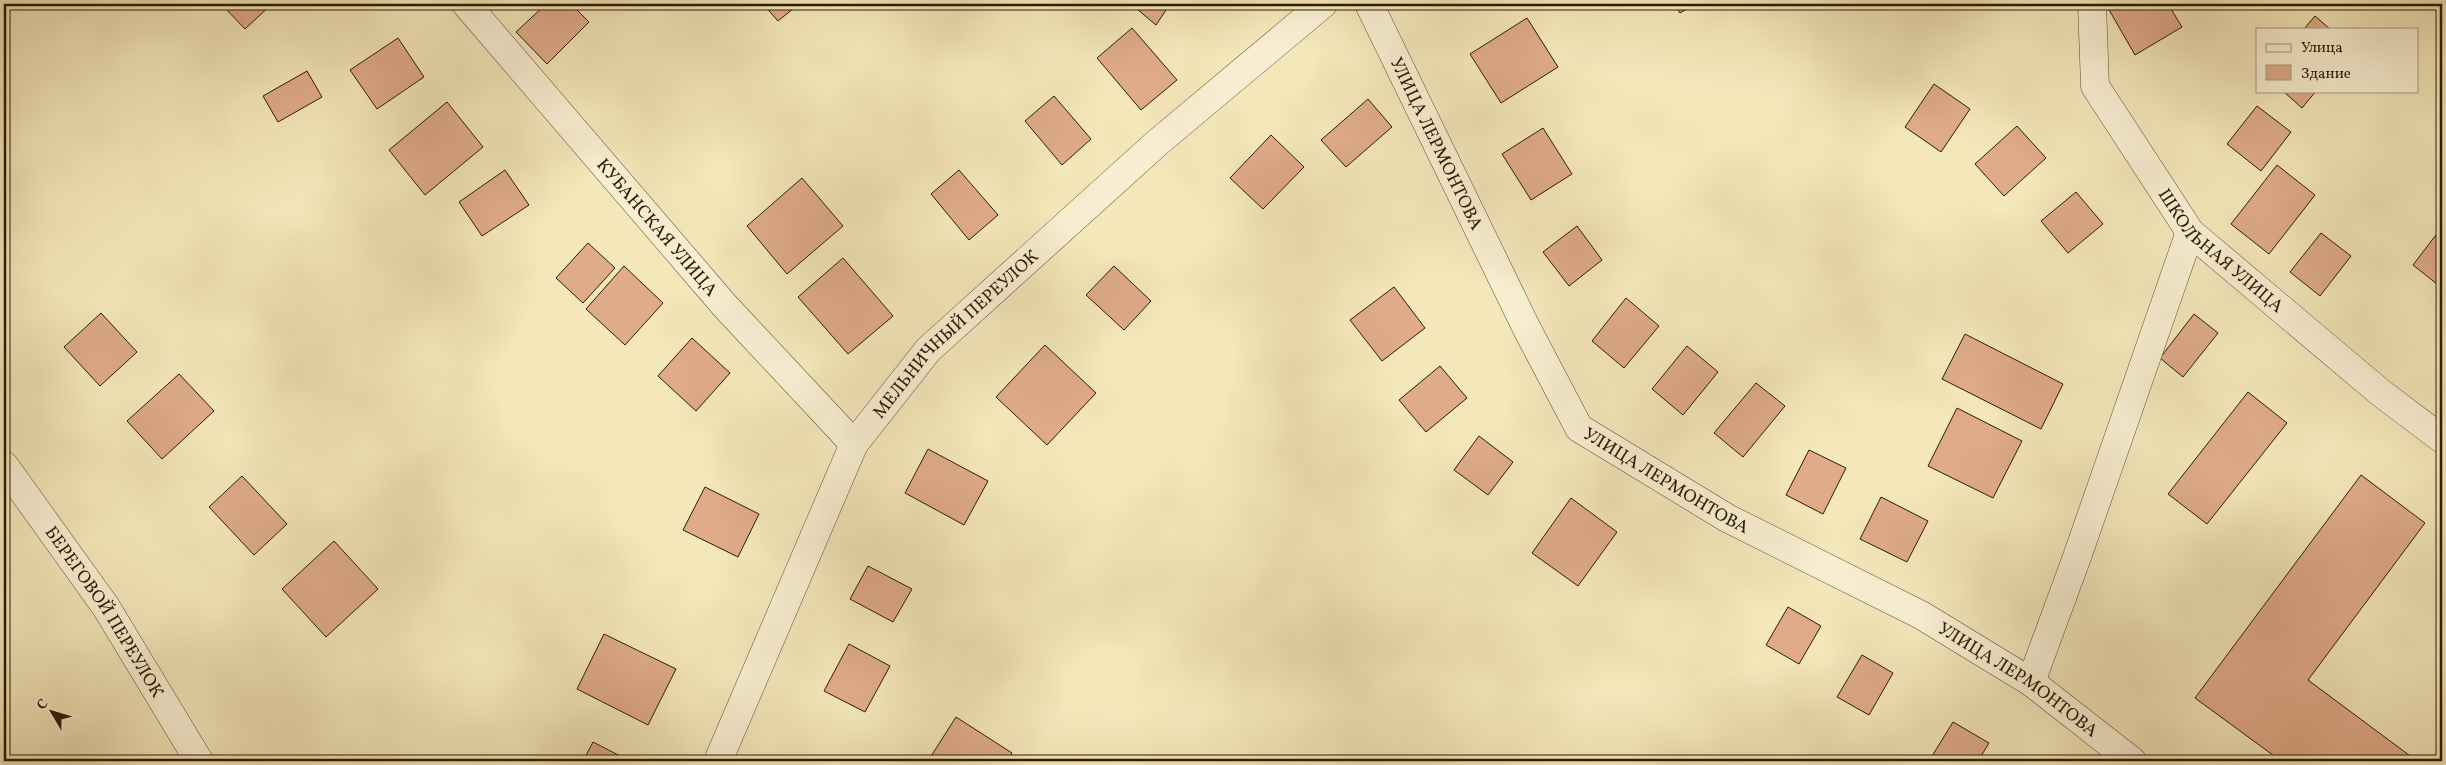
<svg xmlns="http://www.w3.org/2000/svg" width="2446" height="765" viewBox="0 0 2446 765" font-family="Vollkorn,serif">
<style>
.building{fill:#dfab89;stroke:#2c1a01}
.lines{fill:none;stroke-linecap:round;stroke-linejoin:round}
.minor-casing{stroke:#5e4d2f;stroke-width:29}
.tertiary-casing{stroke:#5e4d2f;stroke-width:29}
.minor{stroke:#f8efd2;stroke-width:28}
.tertiary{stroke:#f8efd2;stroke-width:28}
.labels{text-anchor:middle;stroke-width:4;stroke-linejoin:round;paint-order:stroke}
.street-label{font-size:18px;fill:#2c1a01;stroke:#f8efd2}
</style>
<rect width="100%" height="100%" fill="#f4e7ba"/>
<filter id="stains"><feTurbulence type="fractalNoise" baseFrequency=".004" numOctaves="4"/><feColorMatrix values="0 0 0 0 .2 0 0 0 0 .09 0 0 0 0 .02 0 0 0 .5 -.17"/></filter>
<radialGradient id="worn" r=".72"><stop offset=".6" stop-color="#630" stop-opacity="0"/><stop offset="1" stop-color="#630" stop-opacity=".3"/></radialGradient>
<!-- building -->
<path class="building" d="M 230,4 L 272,4 L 245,29 L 225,8 Z
M 546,4 L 571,4 L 589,22 L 547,64 L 516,32 Z
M 763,4 L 799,4 L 778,21 Z
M 1131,4 L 1170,4 L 1156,25 Z
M 1674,4 L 1695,4 L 1680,13 Z
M 2115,4 L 2168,4 L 2182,27 L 2135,55 L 2108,8 Z
M 2315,16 L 2330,29 L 2304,29 Z
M 1527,18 L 1558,67 L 1501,103 L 1470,54 Z
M 1132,28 L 1177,80 L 1141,110 L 1097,58 Z
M 398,38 L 424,77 L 377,109 L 350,70 Z
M 307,71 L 322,97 L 278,122 L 263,96 Z
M 1934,84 L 1970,109 L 1941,152 L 1905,127 Z
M 2283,91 L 2316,91 L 2302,108 Z
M 1054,96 L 1091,139 L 1062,165 L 1025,121 Z
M 1368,99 L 1392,127 L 1346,167 L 1321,140 Z
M 447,102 L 483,147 L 425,195 L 389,150 Z
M 2257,106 L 2291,132 L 2261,171 L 2227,144 Z
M 2017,126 L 2046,158 L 2004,196 L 1975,164 Z
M 1543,128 L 1572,174 L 1531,200 L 1502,154 Z
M 1271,135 L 1304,167 L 1263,209 L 1230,178 Z
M 2277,165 L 2315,195 L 2269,254 L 2231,224 Z
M 505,170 L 529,205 L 482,236 L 459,202 Z
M 959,170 L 998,215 L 969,240 L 931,194 Z
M 802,178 L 843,226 L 787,274 L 747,226 Z
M 2076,192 L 2103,224 L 2068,253 L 2041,221 Z
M 1577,226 L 1602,260 L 1569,286 L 1543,252 Z
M 2442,227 L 2442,288 L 2413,265 Z
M 2321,233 L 2351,256 L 2320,296 L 2290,272 Z
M 588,243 L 615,268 L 583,303 L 556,278 Z
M 843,258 L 893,316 L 848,354 L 798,297 Z
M 624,266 L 663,303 L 625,345 L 586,309 Z
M 1114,266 L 1151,301 L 1124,330 L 1086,295 Z
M 1394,287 L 1425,328 L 1382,361 L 1350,320 Z
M 1626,298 L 1659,326 L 1624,368 L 1592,341 Z
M 101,313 L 137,352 L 100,386 L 64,347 Z
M 2194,314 L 2218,333 L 2183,377 L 2160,358 Z
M 1965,334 L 2063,384 L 2041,429 L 1942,379 Z
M 692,338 L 730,373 L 696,411 L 658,376 Z
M 1045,345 L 1096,393 L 1047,445 L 996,397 Z
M 1687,346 L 1718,372 L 1683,415 L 1652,389 Z
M 1440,366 L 1467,398 L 1426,432 L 1399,400 Z
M 179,374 L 214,411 L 162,459 L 127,421 Z
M 1756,383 L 1785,406 L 1743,457 L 1714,433 Z
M 2248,392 L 2287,423 L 2207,524 L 2168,494 Z
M 1957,408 L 2022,441 L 1993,498 L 1928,466 Z
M 1479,436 L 1513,462 L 1488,495 L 1454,470 Z
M 928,449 L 988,481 L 964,525 L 905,493 Z
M 1809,450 L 1846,468 L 1823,514 L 1786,495 Z
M 2361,475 L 2425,523 L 2308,680 L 2417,761 L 2281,761 L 2195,698 Z
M 242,476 L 287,524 L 254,555 L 209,507 Z
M 705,487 L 759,514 L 738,557 L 683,530 Z
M 1881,497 L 1928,521 L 1907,562 L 1860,539 Z
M 1571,498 L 1617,532 L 1578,586 L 1532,553 Z
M 334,541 L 378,589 L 326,637 L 282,589 Z
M 868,566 L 912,589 L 893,622 L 850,599 Z
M 1788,607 L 1821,626 L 1799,664 L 1766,645 Z
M 604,634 L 676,669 L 648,725 L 577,689 Z
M 849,644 L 890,666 L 865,712 L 824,691 Z
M 1862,655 L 1893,673 L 1869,715 L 1837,697 Z
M 956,717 L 1012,753 L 1006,761 L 928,761 Z
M 1953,722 L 1989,743 L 1978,761 L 1929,761 Z
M 593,742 L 630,761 L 583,761 Z"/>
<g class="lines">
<!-- minor casing -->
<g class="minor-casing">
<g id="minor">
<path id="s1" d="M 466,4 L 725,306 L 854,444"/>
<path id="s2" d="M 4,465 L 106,607 L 199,761"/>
<path d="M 2031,682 L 2077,557 L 2190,232"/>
<path id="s3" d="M 718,761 L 854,444 L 928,350 L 1157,143 L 1323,4"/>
</g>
</g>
<!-- tertiary casing -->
<g class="tertiary-casing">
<g id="tertiary">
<path id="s4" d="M 1369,4 L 1526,327 L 1579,428 L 1727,518 L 1921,615 L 2031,682 L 2132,761"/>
<path id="s5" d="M 2092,4 L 2095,86 L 2190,232 L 2381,393 L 2442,439"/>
</g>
</g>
<!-- minor -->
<use href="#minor" class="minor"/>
<!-- tertiary -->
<use href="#tertiary" class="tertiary"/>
</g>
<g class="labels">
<!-- street labels -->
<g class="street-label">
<text dy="6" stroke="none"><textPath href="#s4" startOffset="155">УЛИЦА ЛЕРМОНТОВА</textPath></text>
<text dy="6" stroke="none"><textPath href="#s1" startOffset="294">КУБАНСКАЯ УЛИЦА</textPath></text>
<text dy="6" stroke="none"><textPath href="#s5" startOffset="291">ШКОЛЬНАЯ УЛИЦА</textPath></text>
<text dy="6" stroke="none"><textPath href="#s3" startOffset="495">МЕЛЬНИЧНЫЙ ПЕРЕУЛОК</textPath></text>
<text dy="6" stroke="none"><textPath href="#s4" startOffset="575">УЛИЦА ЛЕРМОНТОВА</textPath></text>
<text dy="6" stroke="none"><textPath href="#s2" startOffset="178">БЕРЕГОВОЙ ПЕРЕУЛОК</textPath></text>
<text dy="6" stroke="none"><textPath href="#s4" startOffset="980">УЛИЦА ЛЕРМОНТОВА</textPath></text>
</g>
</g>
<!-- margin -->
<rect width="2446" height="765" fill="none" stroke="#f4e7ba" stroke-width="20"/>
<rect x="5" y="5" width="2436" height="755" fill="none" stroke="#2c1a01" stroke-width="2.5"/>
<rect x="10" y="10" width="2426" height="745" fill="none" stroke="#2c1a01"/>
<!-- legend -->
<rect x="2256" y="28" width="162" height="65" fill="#f8efd2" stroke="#a69a7e"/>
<rect x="2266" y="44" width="25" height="8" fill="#f8efd2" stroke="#a69a7e"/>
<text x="2301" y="52" font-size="15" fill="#2c1a01">Улица</text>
<rect x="2266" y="65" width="25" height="15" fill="#dfab89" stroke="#a69a7e"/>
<text x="2301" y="78" font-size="15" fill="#2c1a01">Здание</text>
<!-- north arrow -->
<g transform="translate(52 712) rotate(308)" stroke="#f8efd2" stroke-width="4" paint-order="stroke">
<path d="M0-4L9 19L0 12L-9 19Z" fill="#2c1a01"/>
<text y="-8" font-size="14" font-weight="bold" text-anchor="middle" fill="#2c1a01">С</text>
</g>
<rect width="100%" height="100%" filter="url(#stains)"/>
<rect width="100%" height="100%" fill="url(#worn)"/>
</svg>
